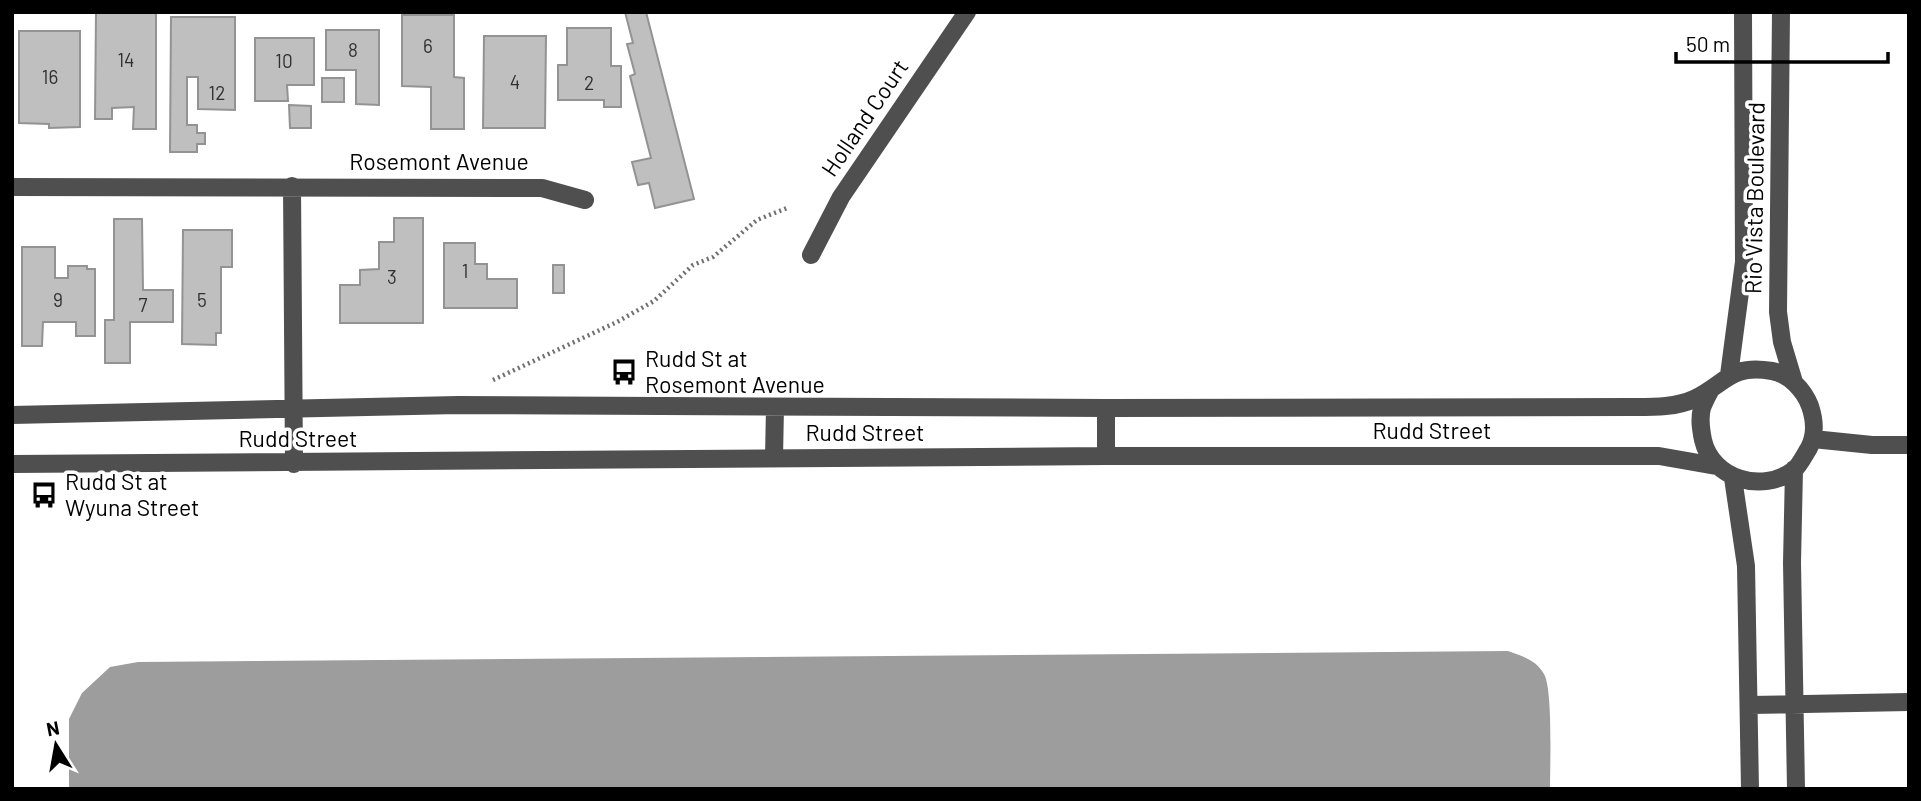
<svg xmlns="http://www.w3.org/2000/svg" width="1921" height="801" viewBox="0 0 1921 801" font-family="Barlow,sans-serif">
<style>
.water{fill:#9d9d9d}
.building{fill:#bfbfbf;stroke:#939393;stroke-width:2}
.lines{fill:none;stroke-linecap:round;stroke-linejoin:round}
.path{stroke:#717171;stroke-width:4.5;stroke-dasharray:2 3.5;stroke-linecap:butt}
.minor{stroke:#4f4f4f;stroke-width:18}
.labels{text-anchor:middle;stroke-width:7;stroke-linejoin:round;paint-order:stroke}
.number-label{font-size:19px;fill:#303030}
.street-label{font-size:23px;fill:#000;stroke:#fff}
.poi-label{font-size:23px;fill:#000;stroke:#fff;text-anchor:start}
</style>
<rect width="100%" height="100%" fill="#fff"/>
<!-- water -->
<path class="water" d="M 1508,651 C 1522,656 1536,660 1544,674 C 1553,690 1550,766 1550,789 L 69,789 L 69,719 L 82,693 L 110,667 L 138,662 Z"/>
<!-- building -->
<path class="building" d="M 625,12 L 646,12 L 694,199 L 655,208 L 649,183 L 638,185 L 632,162 L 651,158 L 630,76 L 635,74 L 627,44 L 633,43 Z
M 96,13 L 156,13 L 156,129 L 133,129 L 134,107 L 112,108 L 112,119 L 95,119 Z
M 402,15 L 454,15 L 454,77 L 464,78 L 464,129 L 431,129 L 431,87 L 402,86 Z
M 171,17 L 235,17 L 235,110 L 198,109 L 198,77 L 187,77 L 187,125 L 197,125 L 197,133 L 205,133 L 205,144 L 197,144 L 197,152 L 170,152 Z
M 567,28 L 611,28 L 611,66 L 621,66 L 621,107 L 604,107 L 604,100 L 558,100 L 558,65 L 567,65 Z
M 326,30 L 379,30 L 379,105 L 356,104 L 356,70 L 326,70 Z
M 19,31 L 80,31 L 80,127 L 49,128 L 49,124 L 19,123 Z
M 484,36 L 546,36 L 545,128 L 483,128 Z
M 255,38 L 314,38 L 314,85 L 287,85 L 288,101 L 255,101 Z
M 322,78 L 344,78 L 344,102 L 322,102 Z
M 289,105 L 311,106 L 311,128 L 290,128 Z
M 394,218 L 423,218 L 423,323 L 340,323 L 340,285 L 360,285 L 360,270 L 379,269 L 379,242 L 394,242 Z
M 114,219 L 142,219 L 143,290 L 173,290 L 173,322 L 130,322 L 130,363 L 105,363 L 105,320 L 114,320 Z
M 183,230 L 232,230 L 232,267 L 221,267 L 221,333 L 216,333 L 216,345 L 182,344 Z
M 444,243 L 475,243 L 475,264 L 487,264 L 487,279 L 517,279 L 517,308 L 444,308 Z
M 22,247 L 55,247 L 55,278 L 68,278 L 68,266 L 87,266 L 87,269 L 95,269 L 95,336 L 76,336 L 76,322 L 43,322 L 42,346 L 22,346 Z
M 553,265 L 564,265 L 564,293 L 553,293 Z"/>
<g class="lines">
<!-- path -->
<path class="path" d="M 493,380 L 617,322 L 654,301 L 693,265 L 713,257 L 757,220 L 787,208"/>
<!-- minor -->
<path class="minor" d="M 1781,12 L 1778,312 L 1782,342 L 1794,382
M 292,186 L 294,464
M 12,187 L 542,188 L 585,200
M 811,255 L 841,197 L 967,12
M 1729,375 L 1744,262 L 1743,12
M 1106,408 L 1106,456
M 12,415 L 458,405 L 1106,408 L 1636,407 C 1655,407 1677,407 1694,399 C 1727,383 1729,364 1772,371 C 1789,374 1804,390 1810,406 C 1815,421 1816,434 1809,448 C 1805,454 1800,465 1794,470 C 1762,494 1712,479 1703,440 C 1701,430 1699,419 1702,408 C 1704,402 1708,395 1711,389
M 1813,439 L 1872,445 L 1909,445
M 774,458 L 775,407
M 12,464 L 1106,456 L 1659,456 L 1716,466
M 1794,469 L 1792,563 L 1796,789
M 1733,478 L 1746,566 L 1750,789
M 1750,705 L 1909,702"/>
</g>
<!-- icons -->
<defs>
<g id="bus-bare" transform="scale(2.1)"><path d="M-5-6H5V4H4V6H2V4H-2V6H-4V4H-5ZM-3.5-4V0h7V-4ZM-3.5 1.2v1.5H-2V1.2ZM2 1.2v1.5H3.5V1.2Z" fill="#000" stroke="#fff" stroke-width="2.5" paint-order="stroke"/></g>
</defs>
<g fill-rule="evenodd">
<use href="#bus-bare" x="624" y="372"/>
<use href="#bus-bare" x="44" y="495"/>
</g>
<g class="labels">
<!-- number labels -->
<g class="number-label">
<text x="428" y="53">6</text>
<text x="353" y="57">8</text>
<text x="126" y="67">14</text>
<text x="284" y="68">10</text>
<text x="50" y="84">16</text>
<text x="515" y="89">4</text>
<text x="589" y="90">2</text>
<text x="217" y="100">12</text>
<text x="465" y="278">1</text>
<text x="392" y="284">3</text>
<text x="58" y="307">9</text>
<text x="202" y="307">5</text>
<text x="143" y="312">7</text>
</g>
<!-- street labels -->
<g class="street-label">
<text transform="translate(865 118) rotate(-56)" y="8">Holland Court</text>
<text x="439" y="170">Rosemont Avenue</text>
<text transform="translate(1755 198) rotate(-89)" y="8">Rio Vista Boulevard</text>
<text x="1432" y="439">Rudd Street</text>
<text x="865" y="441">Rudd Street</text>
<text x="298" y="447">Rudd Street</text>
</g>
<!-- poi labels -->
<g class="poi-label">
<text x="645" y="367">Rudd St at<tspan x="645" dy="26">Rosemont Avenue</tspan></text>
<text x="65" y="490">Rudd St at<tspan x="65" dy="26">Wyuna Street</tspan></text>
</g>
</g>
<!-- border -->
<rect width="1921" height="801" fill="none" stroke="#000000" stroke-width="28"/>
<!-- north arrow -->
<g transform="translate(56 745) rotate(349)" stroke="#ffffff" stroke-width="5" paint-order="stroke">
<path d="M0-5L12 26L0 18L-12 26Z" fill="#000000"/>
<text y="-10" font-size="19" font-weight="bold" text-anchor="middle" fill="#000000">N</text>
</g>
<!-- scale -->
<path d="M1676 52v10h212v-10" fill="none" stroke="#000000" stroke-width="3.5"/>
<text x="1686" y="52" font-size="21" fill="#000000" stroke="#ffffff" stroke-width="5" paint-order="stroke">50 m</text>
</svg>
